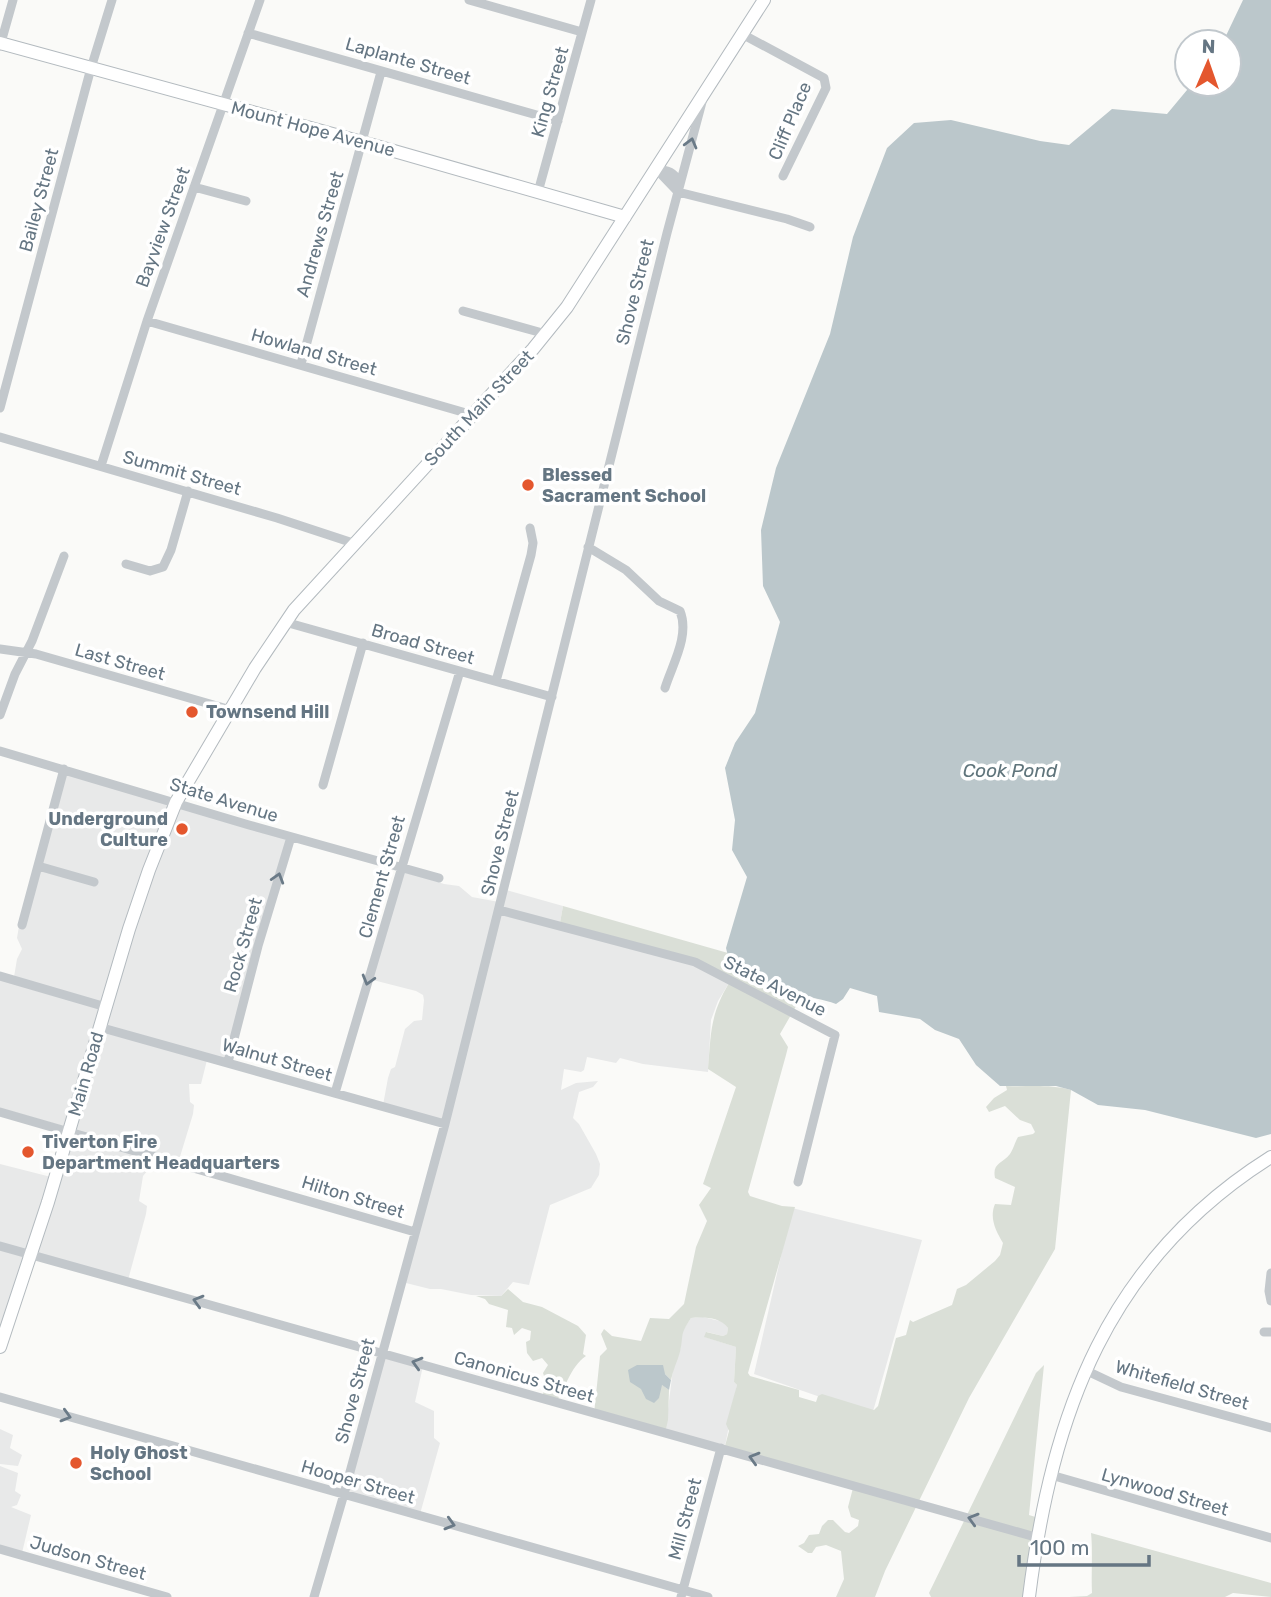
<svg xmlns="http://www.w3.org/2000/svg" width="1271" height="1597" viewBox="0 0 1271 1597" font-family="Rubik,sans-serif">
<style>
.built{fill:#e8e9e9}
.green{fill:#dadfd7}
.water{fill:#bbc7cb}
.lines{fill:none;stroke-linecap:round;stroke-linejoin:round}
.secondary-casing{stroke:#b3babf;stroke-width:14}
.street{stroke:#c3c8cc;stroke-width:9}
.secondary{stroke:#fff;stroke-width:12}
.oneway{stroke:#6a7a87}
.poi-dot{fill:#e4572e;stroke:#fff;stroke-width:2.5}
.labels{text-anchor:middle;stroke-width:7;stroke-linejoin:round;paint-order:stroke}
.street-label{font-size:18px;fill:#657683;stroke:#fff}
.poi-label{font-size:18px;font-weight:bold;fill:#657683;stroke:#fff;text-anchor:start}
.water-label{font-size:19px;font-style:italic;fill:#60757c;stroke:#fff}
</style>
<rect width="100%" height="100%" fill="#fafaf8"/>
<!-- built -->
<path class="built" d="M 65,773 L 288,839 L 229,1059 L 208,1056 L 201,1084 L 189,1084 L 190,1102 L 194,1105 L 193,1114 L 179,1160 L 152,1155 L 148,1170 L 143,1176 L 139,1201 L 147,1206 L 146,1214 L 128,1280 L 37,1254 L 0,1348 L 0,1164 L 55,1178 L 70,1128 L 0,1108 L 0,975 L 14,977 L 17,959 L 22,949 L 17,938 L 19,926 Z
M 401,870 L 444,884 L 459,886 L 472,897 L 499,902 L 506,890 L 563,906 L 560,923 L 676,955 L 729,983 L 718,1001 L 711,1020 L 708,1072 L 643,1064 L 620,1058 L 616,1063 L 587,1057 L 584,1070 L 581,1072 L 564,1069 L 561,1090 L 576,1083 L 598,1081 L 593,1087 L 579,1092 L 573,1118 L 579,1124 L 596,1154 L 600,1164 L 599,1175 L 591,1188 L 550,1205 L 529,1285 L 513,1282 L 501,1296 L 471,1295 L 441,1289 L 430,1289 L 402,1282 L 444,1128 L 383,1105 L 388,1078 L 391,1069 L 395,1067 L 405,1029 L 414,1021 L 422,1020 L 424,1000 L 423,995 L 416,991 L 369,979 Z
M 792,1208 L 922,1240 L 872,1415 L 754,1374 Z
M 703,1317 L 724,1322 L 728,1328 L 727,1334 L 723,1336 L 707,1332 L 705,1337 L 736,1347 L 734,1382 L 737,1385 L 725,1446 L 665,1433 L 673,1369 L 680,1351 L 681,1333 L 691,1318 Z
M 381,1355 L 423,1366 L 415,1402 L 434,1411 L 434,1438 L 440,1443 L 420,1514 L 348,1494 Z
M 0,1429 L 13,1435 L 10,1448 L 22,1455 L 18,1466 L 0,1464 Z
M 0,1466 L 18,1473 L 15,1491 L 21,1495 L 17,1505 L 11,1507 L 31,1515 L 22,1553 L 0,1548 Z"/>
<!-- green -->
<path class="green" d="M 563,906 L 728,953 L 727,958 L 731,964 L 767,983 L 799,995 L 799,1001 L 780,1034 L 788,1047 L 786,1055 L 748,1192 L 750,1196 L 782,1206 L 795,1207 L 748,1373 L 750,1376 L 799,1390 L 799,1397 L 816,1402 L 818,1396 L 822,1394 L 874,1410 L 878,1406 L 896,1338 L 906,1335 L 910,1320 L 913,1322 L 952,1305 L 957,1289 L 966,1285 L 995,1261 L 1000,1255 L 1003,1243 C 996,1231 989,1218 995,1204 L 1011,1205 L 1015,1187 L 995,1178 C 992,1163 1002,1164 1010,1154 C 1013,1150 1015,1142 1018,1137 L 1033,1134 L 1035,1132 L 1031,1124 L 1020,1120 L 1005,1106 L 989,1112 L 986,1107 L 994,1098 L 1007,1090 L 1006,1086 C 1029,1087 1049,1084 1071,1090 L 1055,1249 L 969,1398 L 885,1571 L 875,1597 L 836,1597 L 844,1579 L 841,1551 L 826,1545 L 816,1547 L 812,1553 L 808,1553 L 798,1546 L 804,1543 L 809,1535 L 819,1534 L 822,1526 L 828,1520 L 833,1520 L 845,1532 L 849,1533 L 858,1526 L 859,1520 L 851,1517 L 848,1507 L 853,1488 L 725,1446 L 729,1431 L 726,1424 L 737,1385 L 734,1382 L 736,1347 L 704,1337 L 706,1332 L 723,1336 L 727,1334 L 728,1328 C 720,1317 704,1317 691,1318 C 679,1336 684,1334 680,1352 C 677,1362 673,1370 671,1380 L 665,1374 L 661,1384 L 669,1390 L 668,1420 L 665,1433 L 594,1414 L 600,1356 L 607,1349 L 601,1334 L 604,1329 L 612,1336 L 641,1341 L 650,1318 L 669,1319 L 684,1304 L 696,1247 L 707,1221 L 699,1205 L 711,1188 L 703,1184 L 736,1087 L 708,1069 C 711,1033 710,1015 729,983 L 695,960 L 560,923 Z
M 508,1289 L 523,1302 L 542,1307 L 578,1326 L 586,1335 L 583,1354 L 586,1356 C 569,1368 567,1387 555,1403 L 542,1398 L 546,1382 L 543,1373 L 548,1365 L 542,1358 L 533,1361 L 527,1353 L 526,1342 L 530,1340 L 531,1331 L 522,1328 L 514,1335 L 512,1328 L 506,1327 L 508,1310 L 489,1304 L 485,1299 L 476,1296 L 501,1296 Z
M 1044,1365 L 1029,1515 L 1042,1519 L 1032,1597 L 931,1597 L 929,1593 L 1036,1373 Z
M 1091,1533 L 1271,1583 L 1271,1597 L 1233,1593 L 1225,1597 L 1069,1597 L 1087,1596 L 1092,1593 C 1091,1572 1093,1553 1091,1533 Z"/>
<!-- water -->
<path class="water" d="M 1243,0 L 1271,0 L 1271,1134 L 1256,1138 L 1145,1110 L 1098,1105 L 1071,1090 L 1056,1086 L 1000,1086 L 976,1065 L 959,1039 L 935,1030 L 920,1019 L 879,1012 L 877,996 L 850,988 L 843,999 L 836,1004 C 823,999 811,998 798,994 C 774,988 752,975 730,964 L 726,948 L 747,877 L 732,850 L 735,820 L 725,768 L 735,743 L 755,713 L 780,622 L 763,586 L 761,530 L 776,468 L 830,334 L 853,237 L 887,148 L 914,123 L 951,120 L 1040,141 L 1069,145 L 1112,109 L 1167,114 L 1192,84 L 1229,84 L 1229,42 L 1223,42 Z
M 637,1365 L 663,1365 L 665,1374 L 671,1380 L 669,1390 L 662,1385 L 659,1398 L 654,1403 L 646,1399 L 641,1389 L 630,1382 L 628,1370 Z"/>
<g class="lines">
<!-- secondary casing -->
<g class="secondary-casing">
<path id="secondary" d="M 0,43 L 380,147 L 625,217
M 0,1347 L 48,1202 L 129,929 L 149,870 L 176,802 L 255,668 L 294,610 L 533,349 L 567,307 L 764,0
M 1029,1597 C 1052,1413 1107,1260 1271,1157"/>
</g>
<!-- street -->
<path class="street" d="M 469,0 L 582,32
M 248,33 L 558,121
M 742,34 L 824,78 L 826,88 L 783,176
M 0,46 L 13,0
M 656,169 L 678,192 L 787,219 L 810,227
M 656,169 C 668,170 674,172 680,183
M 194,187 L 246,201
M 538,192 L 591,0
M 463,311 L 546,334
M 147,321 L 473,415
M 301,364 L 381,72
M 0,408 L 91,68 L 112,0
M 0,437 L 277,518 L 353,543
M 101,466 L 147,321 L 260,0
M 588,547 L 626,570 L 659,601 L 680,611 C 690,636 672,665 665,688
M 126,564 L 150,571 L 163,567 L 171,550 L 188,491
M 285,622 L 552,697
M 0,649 L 36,654 L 231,710
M 496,681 L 531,555 L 533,543 L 530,528
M 0,715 L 15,674 L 32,641 L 64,556
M 0,751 L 249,825 L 439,878
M 323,785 L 363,643
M 38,866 L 94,882
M 499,910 L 695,962 L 835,1035 L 798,1182
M 22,925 L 64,769
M 0,976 L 106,1007
M 99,1027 L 445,1124
M 228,1062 L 258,946 L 291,837
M 335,1093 L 460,671
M 0,1112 L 415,1232
M 0,1246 L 1039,1538
M 1271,1273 L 1269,1291 L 1271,1301
M 1264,1332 L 1271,1332
M 1085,1370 L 1121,1387 L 1271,1428
M 0,1397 L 708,1597
M 1051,1475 L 1271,1538
M 0,1549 L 167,1597
M 314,1597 L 344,1494 L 445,1124 L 667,233 L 702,102
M 681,1597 L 721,1448"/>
<!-- secondary -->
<use href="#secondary" class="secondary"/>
</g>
<!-- one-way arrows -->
<defs><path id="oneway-chevron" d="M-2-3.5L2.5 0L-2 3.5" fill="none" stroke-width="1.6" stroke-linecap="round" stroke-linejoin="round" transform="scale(1.75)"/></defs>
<g class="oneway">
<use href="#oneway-chevron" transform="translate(691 143) rotate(-75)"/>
<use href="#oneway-chevron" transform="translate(278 878) rotate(-73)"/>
<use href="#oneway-chevron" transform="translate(368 980) rotate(106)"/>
<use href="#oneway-chevron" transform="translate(198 1301) rotate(-164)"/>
<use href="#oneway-chevron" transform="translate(417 1363) rotate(-164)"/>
<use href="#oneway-chevron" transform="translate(66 1416) rotate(16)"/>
<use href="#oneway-chevron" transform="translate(754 1458) rotate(-164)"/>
<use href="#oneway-chevron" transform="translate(973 1519) rotate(-164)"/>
<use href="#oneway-chevron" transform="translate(450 1524) rotate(16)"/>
</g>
<!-- markers -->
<g class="poi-dot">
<circle cx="528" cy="485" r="7"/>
<circle cx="192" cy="712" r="7"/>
<circle cx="182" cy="829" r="7"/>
<circle cx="28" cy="1152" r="7"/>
<circle cx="76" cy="1463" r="7"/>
</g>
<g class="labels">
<!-- street labels -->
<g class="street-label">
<text transform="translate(408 61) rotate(16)" y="6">Laplante Street</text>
<text transform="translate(550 92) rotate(-74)" y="6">King Street</text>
<text transform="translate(790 121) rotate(-67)" y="6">Cliff Place</text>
<text transform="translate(313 129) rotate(15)" y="6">Mount Hope Avenue</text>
<text transform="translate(39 200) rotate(-75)" y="6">Bailey Street</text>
<text transform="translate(163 227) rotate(-70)" y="6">Bayview Street</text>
<text transform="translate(320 234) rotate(-74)" y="6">Andrews Street</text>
<text transform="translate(635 292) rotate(-76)" y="6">Shove Street</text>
<text transform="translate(314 352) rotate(16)" y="6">Howland Street</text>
<text transform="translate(479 408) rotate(-47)" y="6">South Main Street</text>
<text transform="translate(182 473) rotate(16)" y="6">Summit Street</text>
<text transform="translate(423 644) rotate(16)" y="6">Broad Street</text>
<text transform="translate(120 662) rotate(16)" y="6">Last Street</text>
<text transform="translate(224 800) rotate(17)" y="6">State Avenue</text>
<text transform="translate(500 843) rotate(-76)" y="6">Shove Street</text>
<text transform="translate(382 877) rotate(-74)" y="6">Clement Street</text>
<text transform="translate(243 945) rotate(-74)" y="6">Rock Street</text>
<text transform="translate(775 986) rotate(27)" y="6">State Avenue</text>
<text transform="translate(277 1060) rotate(16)" y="6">Walnut Street</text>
<text transform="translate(86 1074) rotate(-74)" y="6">Main Road</text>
<text transform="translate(353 1197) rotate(17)" y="6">Hilton Street</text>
<text transform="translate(524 1377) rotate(16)" y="6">Canonicus Street</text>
<text transform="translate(1182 1385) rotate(16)" y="6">Whitefield Street</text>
<text transform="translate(355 1391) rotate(-75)" y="6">Shove Street</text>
<text transform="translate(358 1482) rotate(16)" y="6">Hooper Street</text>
<text transform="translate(1165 1492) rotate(16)" y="6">Lynwood Street</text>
<text transform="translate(685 1519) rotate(-75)" y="6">Mill Street</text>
<text transform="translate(88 1558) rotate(16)" y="6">Judson Street</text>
</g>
<!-- poi labels -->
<g class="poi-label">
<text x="542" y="481">Blessed<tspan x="542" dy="21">Sacrament School</tspan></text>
<text x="206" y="718">Townsend Hill</text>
<text x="168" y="825" text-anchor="end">Underground<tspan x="168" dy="21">Culture</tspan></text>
<text x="42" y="1148">Tiverton Fire<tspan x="42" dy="21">Department Headquarters</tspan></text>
<text x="90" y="1459">Holy Ghost<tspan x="90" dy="21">School</tspan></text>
</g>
<!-- water labels -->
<g class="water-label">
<text x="1010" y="777">Cook Pond</text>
</g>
</g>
<!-- north arrow -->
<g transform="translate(1208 63) rotate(2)"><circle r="33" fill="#ffffff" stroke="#c1c8cd" stroke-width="2"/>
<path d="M0-5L12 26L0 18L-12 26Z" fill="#e4572e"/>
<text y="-10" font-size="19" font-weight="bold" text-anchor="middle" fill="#657683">N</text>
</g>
<!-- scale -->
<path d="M1019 1555v10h130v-10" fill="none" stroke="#657683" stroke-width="3.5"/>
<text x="1030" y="1555" font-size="21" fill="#657683" stroke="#ffffff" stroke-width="5" paint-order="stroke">100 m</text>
</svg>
